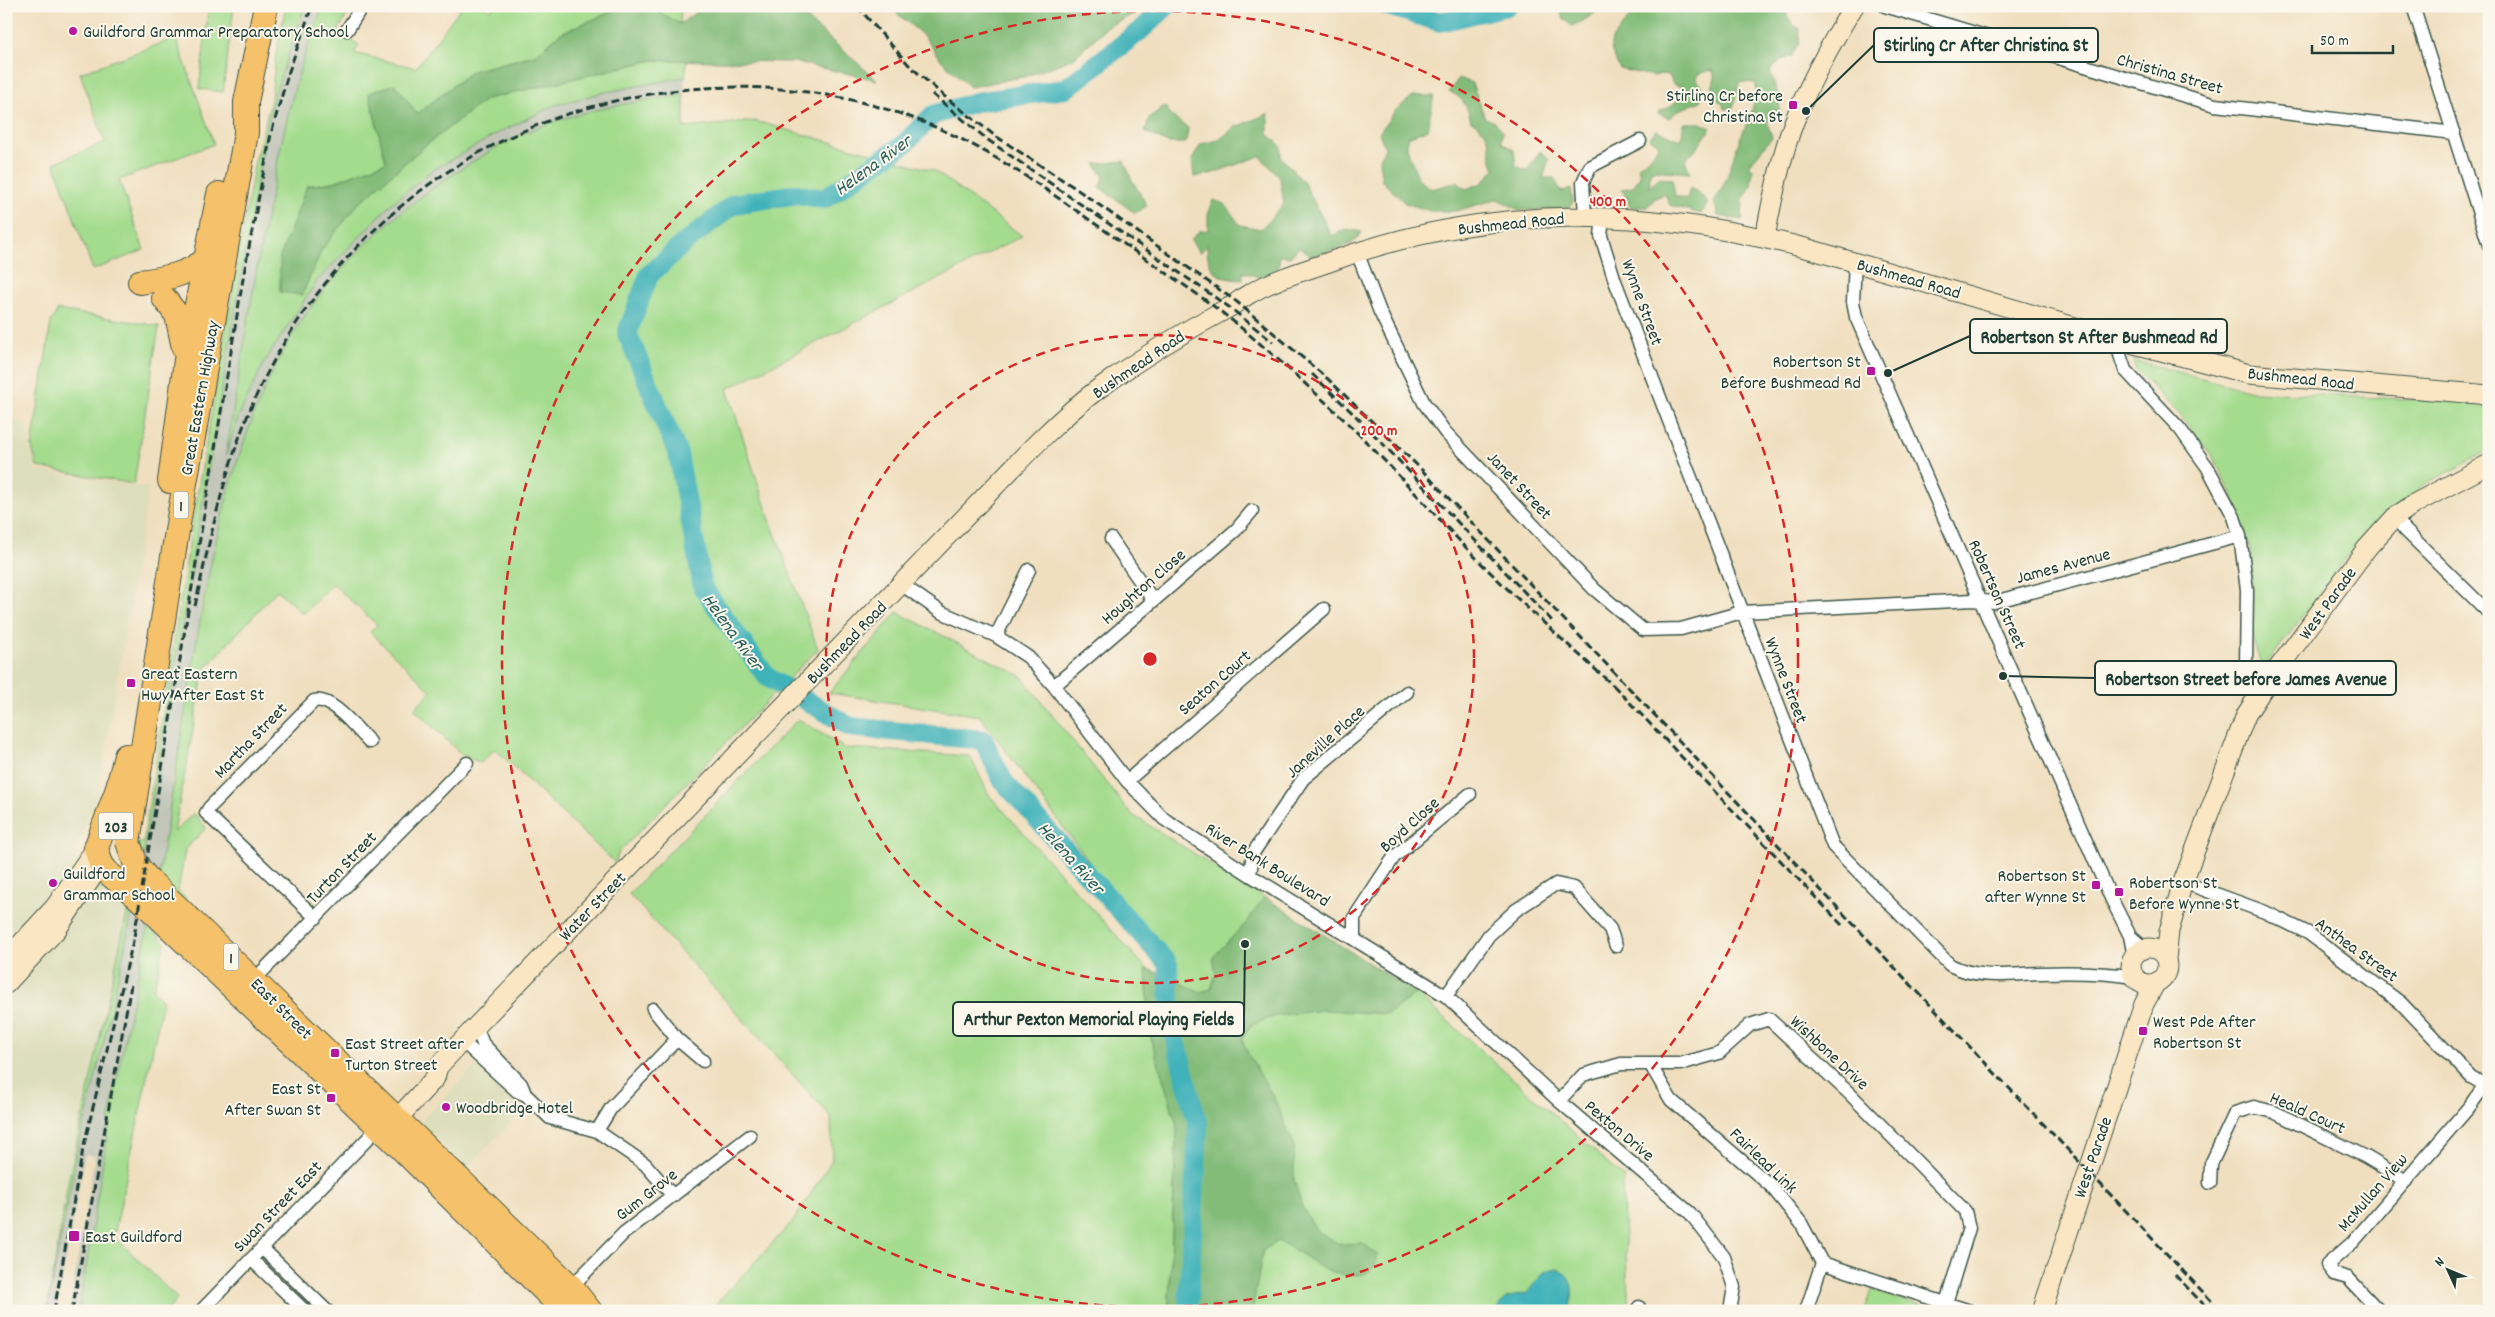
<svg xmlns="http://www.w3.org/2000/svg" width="2495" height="1317" viewBox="0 0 2495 1317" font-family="Dekko,sans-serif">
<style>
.built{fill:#dddebc}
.industrial{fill:#c2c6b9}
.green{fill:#a4dc8e;stroke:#628c61}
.forest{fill:#83bc79;stroke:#517c56}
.water{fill:#41b2b9;stroke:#307876}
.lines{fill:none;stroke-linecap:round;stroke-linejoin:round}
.river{stroke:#41b2b9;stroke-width:20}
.street-casing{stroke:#3e5549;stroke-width:15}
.secondary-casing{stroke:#3e5549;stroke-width:21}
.highway-casing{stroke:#3e5549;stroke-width:26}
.street{stroke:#fff;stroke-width:12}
.secondary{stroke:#fbe6c4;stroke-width:19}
.highway{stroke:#f5c16b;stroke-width:24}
.rail{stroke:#1f3d34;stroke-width:3;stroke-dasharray:8 4;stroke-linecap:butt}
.ring{fill:none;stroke:#d62828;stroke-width:2.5;stroke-dasharray:9 6}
.poi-dot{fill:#b5179e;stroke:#fbf7ec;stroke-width:2}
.labels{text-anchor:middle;stroke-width:4;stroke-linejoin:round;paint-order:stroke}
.shield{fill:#fbf7ec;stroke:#61756b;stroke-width:1}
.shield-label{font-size:16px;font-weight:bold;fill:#1f3d34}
.poi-label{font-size:18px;fill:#1f3d34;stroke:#fbf7ec;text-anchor:start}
.street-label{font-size:18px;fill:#1f3d34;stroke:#fbf7ec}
.water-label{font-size:19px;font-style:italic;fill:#29605c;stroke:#fbf7ec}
.centre{fill:#d62828;stroke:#fbf7ec;stroke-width:2.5}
.ring-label{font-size:15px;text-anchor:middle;font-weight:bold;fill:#d62828;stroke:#fbf7ec;stroke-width:4;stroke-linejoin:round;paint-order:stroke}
.leader{fill:none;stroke:#1f3d34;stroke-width:2}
.callout-dot{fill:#1f3d34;stroke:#fbf7ec;stroke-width:2}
.callout{fill:#fbf7ec;stroke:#1f3d34;stroke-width:2}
.callout-label{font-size:19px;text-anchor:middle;font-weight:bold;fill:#1f3d34}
</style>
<rect width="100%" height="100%" fill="#fbf7ec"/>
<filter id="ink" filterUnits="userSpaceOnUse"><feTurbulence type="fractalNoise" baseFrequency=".02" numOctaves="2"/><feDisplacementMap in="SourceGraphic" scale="10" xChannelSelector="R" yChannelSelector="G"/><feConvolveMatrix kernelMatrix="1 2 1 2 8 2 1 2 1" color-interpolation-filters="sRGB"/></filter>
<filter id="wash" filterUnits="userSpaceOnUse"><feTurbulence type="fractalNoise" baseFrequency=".0096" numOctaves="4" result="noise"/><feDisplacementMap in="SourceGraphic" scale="20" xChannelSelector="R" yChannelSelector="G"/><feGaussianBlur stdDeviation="1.12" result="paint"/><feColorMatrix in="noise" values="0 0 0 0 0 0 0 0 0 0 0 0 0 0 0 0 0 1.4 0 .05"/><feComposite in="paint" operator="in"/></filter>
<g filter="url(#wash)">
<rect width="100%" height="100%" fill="#f0dfbf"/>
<!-- built -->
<path class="built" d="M 6,418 L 26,423 L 36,470 L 149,488 L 99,790 L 73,856 L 128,909 L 68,1183 L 47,1311 L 6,1311 Z
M 476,1065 L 523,1110 L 467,1168 L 419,1123 Z"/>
<!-- industrial -->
<path class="industrial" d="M 305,6 L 324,6 L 295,86 L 282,141 L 262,236 L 227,451 L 239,415 L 264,363 L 317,281 L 389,206 L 430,172 L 498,133 L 555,105 L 601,93 L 685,77 L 684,95 L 636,101 L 537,128 L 488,153 L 455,173 L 404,209 L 370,240 L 337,275 L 304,320 L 283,351 L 260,398 L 240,454 L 220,523 L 202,602 L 158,880 L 143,857 L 174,666 L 263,146 L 274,97 Z
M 133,908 L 148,925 L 112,1104 L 79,1311 L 69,1311 L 95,1156 L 85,1154 L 57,1309 L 67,1311 L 48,1311 L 77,1154 L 107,1029 Z"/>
<!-- green -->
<path class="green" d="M 209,6 L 234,6 L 223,92 L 199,89 Z
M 286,6 L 305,6 L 274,97 L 263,146 L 143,857 L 137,842 L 143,843 L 192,525 L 255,161 L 271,100 L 276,52 Z
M 324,6 L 352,6 L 338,31 L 359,45 L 354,53 L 416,68 L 462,6 L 485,6 L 491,10 L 494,6 L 625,6 L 561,33 L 535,55 L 472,71 L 417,114 L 369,93 L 386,162 L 334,182 L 307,186 L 302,294 L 322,249 L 358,204 L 422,148 L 486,99 L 653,60 L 687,60 L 685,77 L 601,93 L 555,105 L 498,133 L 430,172 L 389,206 L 317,281 L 264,363 L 239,415 L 226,455 C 241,365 254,275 273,185 C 285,124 298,63 324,6 Z
M 649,6 L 681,6 L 680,24 Z
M 176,38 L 214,144 L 119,180 L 144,250 L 93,270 L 54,163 L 105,142 L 80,73 Z
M 684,95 L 684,128 L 755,121 L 935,171 L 1022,236 L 727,389 L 769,517 L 818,649 L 619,852 L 615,863 L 495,749 L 481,763 L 462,755 L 414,709 L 431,691 L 370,632 L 377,625 L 333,584 L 303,614 L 277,590 L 204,670 L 174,832 L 194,813 L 206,828 L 185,850 L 178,891 L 222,933 L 219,936 L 158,880 C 168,818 178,756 188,694 C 206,578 227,458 282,353 C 316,289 374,230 433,188 C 465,166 500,143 536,128 C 583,110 635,101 684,95 Z
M 58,310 L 159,326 L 134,484 L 37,467 L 32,447 L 51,322 Z
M 2133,360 L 2255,392 L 2489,403 L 2489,451 L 2427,483 L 2359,541 L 2263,669 L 2252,638 L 2251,553 L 2234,498 L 2213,457 L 2180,415 L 2136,370 Z
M 897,612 L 1021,676 L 1131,814 L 1416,993 L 1625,1178 L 1622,1184 L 1629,1311 L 1200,1311 L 1186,991 L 980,716 L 829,693 Z
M 798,719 L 845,748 L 970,756 L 989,795 L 1146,968 L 1150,1035 L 1177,1125 L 1169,1301 L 1167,1311 L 709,1311 L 794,1220 L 832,1160 L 831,1117 L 629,894 Z
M 133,908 L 107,1029 L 77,1153 L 47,1311 L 68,1183 L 128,909 Z
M 148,925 L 165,943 L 153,991 L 163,1000 L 114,1236 L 178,1299 L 167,1311 L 79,1311 L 112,1104 Z
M 1871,1290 L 1940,1311 L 1864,1311 Z"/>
<!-- forest -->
<path class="forest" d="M 625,6 L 649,6 L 680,24 L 705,6 L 792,6 L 877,80 L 794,62 L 653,60 L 486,99 L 422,148 L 358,204 L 322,249 L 302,295 L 280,292 L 280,257 L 307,186 L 334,182 L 386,162 L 369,93 L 395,84 L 417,114 L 472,71 L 535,55 L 561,33 Z
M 888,6 L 1151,6 L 1108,26 L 1074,58 L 1027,76 L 970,87 L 942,61 L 924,36 Z
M 1558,6 L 1605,6 L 1583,21 L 1571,26 L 1564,19 Z
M 1629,6 L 1789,6 L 1786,14 L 1793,25 L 1800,29 L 1799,43 L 1792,56 L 1781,60 L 1770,71 L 1779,97 L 1780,114 L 1767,122 L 1772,137 L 1748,166 L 1753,169 L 1751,187 L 1743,199 L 1742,220 L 1718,216 L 1714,201 C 1727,184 1730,166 1737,147 C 1745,124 1757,108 1756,83 L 1740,82 L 1733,108 L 1725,109 L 1722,102 L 1716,100 L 1711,93 L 1715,77 L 1712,70 L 1698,74 L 1696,79 L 1702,88 L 1701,101 L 1679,110 L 1669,118 L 1657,113 L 1672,105 L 1686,93 L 1685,88 L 1673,84 L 1669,75 L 1661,74 L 1653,76 L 1620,69 C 1600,33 1618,40 1632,12 Z
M 1459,78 L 1472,83 L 1485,118 L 1495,122 L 1503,131 L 1501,142 L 1514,150 L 1516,166 L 1527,171 L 1540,151 L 1549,159 L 1543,178 L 1554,178 L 1561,192 L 1571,189 L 1573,201 L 1569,210 L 1520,210 L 1497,199 L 1456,211 L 1430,211 L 1405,203 L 1382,181 L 1379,160 L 1385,148 L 1379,133 L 1395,111 L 1413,96 L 1434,96 L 1427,130 L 1407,137 L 1407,148 L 1419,180 L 1432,189 L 1457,182 L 1466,189 L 1482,183 L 1495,169 C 1485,147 1497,136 1471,121 C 1468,108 1463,96 1449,92 Z
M 1164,106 L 1175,119 L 1188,128 L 1186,143 L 1168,143 L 1145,132 L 1149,118 Z
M 1268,114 L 1268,134 L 1281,146 L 1281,157 L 1304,183 L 1332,236 L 1346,229 L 1362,232 L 1353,243 L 1313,257 L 1299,247 L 1290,257 L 1280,255 L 1278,270 L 1262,278 L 1243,272 L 1243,280 C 1217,279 1207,272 1207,245 L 1200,253 L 1191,240 L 1199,231 L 1208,230 L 1208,215 L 1213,200 L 1225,204 L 1240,225 L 1261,229 L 1284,204 L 1280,178 L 1260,156 L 1213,173 L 1194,177 L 1192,160 L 1201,144 L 1219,140 L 1235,127 Z
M 1684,123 L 1700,123 L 1711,128 L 1698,147 L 1685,160 L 1690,173 L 1651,170 L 1649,188 L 1658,178 L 1672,179 L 1675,196 L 1687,199 L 1690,188 L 1699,193 L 1708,203 L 1701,214 L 1670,205 L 1665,194 L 1655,198 L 1647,207 L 1630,207 L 1622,189 L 1633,187 L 1640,176 L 1638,166 L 1652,156 L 1659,144 L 1650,138 L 1656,130 L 1681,140 Z
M 1124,161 L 1131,178 L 1147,206 L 1135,213 L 1099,187 L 1104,177 L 1095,164 Z
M 1264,897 L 1416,993 L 1388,1014 L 1323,1010 L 1275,1016 L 1251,1025 L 1242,1040 L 1248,1054 L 1272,1094 L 1294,1144 L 1294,1180 L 1302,1207 L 1317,1231 L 1339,1244 L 1363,1243 L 1378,1256 C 1375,1267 1370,1274 1358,1275 C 1326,1279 1305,1253 1278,1241 L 1263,1250 L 1252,1311 L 1167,1311 L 1169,1301 L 1177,1125 L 1150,1035 L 1146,968 L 1201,992 L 1211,989 L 1216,974 L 1213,957 L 1248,921 Z"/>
<!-- water -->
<path class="water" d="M 1557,1269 C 1575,1275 1575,1296 1568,1311 L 1499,1311 L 1499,1306 L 1506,1298 L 1527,1293 L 1544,1272 Z"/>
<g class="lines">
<!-- river -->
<path class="river" d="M 1167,6 L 1141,30 L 1065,89 L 976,102 L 933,115 L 903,145 L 824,199 L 797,194 L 734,204 L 683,244 L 649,275 L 627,333 L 678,454 L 703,588 L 767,677 L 850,727 L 983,740 L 1003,781 L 1168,964 L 1171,1024 L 1198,1125 L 1188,1311
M 1388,6 L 1440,22 L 1507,6"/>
</g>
</g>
<g filter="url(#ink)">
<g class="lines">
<!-- street casing -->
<g class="street-casing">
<path id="street" d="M 1885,6 L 2215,105 L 2454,133
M 2413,6 L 2489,245
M 347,30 L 362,6
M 1585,216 L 1583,182 L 1590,167 L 1640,141
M 1603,217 L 1601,236 L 1615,281 L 1833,846 L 1950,965 C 1979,980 2010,974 2041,973 C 2072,972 2103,972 2134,977
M 1357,252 L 1380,312 L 1424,403 L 1445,432 L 1594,589 L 1643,630 L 1681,629 L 1742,612 L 1973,600 L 1994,602 L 2240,536
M 1855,262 L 1853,302 L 1856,317 L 2111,898 L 2130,936 L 2134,957
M 2123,341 L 2120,355 L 2125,370 L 2180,429 L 2208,468 L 2234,517 L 2240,536 L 2247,590 L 2246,665 L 2253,679 L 2262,690
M 2395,517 L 2405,530 L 2489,613
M 1111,539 L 1153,600
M 901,584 L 941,612 L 996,636 L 1028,657 L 1054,686 L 1127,781 L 1164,819 L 1250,875 L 1446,996 L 1489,935 L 1516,910 L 1556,884 L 1574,888 L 1610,929 L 1616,946
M 996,636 L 1029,570
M 1054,686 L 1236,530 L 1252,511
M 1127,781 L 1324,609
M 1250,875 L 1253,853 L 1303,779 L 1407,692
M 2183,882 L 2265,912 L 2308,933 L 2401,1003 L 2471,1077 L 2485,1085 L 2469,1107 L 2353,1242 L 2327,1265 L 2334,1274 L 2348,1278 L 2379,1311
M 316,918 L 206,813 L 209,808 L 314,701 C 332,696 357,730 370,742
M 2130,936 L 2145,949
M 1354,938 L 1354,918 L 1394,857 L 1470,794
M 250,984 L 467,763
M 1446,996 L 1559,1101 L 1690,1213 L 1724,1257 L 1734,1287 L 1730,1311
M 653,1009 L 677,1039 L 703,1061
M 476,1027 L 483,1044 L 521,1084 L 524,1091
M 462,1041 L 517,1091 L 526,1095 L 550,1118 L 597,1131 L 645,1164 L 673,1196
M 1650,1064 L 1671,1100 L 1771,1186 L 1801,1223 L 1822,1263 L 1970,1311
M 1559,1101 L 1583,1075 L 1621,1064 L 1680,1064 L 1719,1053 L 1750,1025 L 1769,1019 L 1850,1094 L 1965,1211 L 1969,1228 L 1946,1303
M 597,1131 L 611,1108 L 677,1039
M 2210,1183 L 2211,1164 L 2235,1113 L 2254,1107 L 2274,1112 L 2366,1157 L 2406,1181
M 262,1248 L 327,1311
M 251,1259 L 305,1311
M 571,1287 L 624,1233 L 750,1136
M 1639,1307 L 1639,1311
M 201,1311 L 379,1127
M 1806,1311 L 1822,1263"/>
</g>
<!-- secondary casing -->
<g class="secondary-casing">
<path id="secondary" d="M 1765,238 C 1772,199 1780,159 1794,122 C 1810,81 1831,43 1854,6
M2131 966a18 18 0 1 1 36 0a18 18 0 1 1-36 0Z
M 2166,959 L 2169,931 L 2183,882 L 2246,715 L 2262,690 L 2367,548 L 2395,517 L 2414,504 L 2489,464
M 6,960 L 55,907 L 96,848
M 6,984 L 57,929 L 101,864
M 385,1125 L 396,1120 L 435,1078 L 438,1067 L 462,1041 L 974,508 C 1013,468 1053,423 1098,389 C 1139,359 1183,332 1228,308 C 1236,304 1243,297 1251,293 C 1275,279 1303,271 1329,262 C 1491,203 1644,206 1809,249 L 2123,341 L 2249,374 L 2489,395
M 2042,1311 L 2144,1004 L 2155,984"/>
</g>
<!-- highway casing -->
<g class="highway-casing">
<path id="highway" d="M 266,6 L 246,102 L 246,133 L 180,512 L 128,842 L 136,865 L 149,880 L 571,1287 L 590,1311
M 140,282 C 162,279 189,275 206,259
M 164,298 L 177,315 L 184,348
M 170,481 L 186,360 L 219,194
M 126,756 L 117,791 L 96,848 L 101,864 L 108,873 L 140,899 L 395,1142 L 565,1311"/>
</g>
<!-- street -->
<use href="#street" class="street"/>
<!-- secondary -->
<use href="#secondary" class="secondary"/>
<!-- highway -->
<use href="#highway" class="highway"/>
<!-- rail -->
<path class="rail" d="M 857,6 L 909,65 L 944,96 L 994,135 L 1075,188 L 1237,302 L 1329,380 L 1419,467 L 2221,1311
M 932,94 L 988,140 L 1229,307 L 1273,342
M 1312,374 L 1363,423 L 1553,622
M 195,606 C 208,547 221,486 242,430 C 289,304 386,195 508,138 C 647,72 816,69 955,136 C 1013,164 1065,203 1117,239 C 1151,263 1187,286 1220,311 C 1255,338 1289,369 1322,399 C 1379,451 1429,510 1483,565 C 1526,608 1572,648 1617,689
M 1613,685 L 1842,925
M 2175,1275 L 2210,1311
M 54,1311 L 83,1149 L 134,937 L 244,273 L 271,134 L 288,74 L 312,6
M 72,1311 L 131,985"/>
</g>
</g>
<!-- distance rings -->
<g class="ring">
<circle cx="1150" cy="659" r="324"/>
<circle cx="1150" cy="659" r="648"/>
</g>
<!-- markers -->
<g class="poi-dot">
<circle cx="73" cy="31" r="5"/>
<rect x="1788" y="100" width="10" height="10" rx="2.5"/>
<rect x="1866" y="366" width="10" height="10" rx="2.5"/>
<rect x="126" y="678" width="10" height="10" rx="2.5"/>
<circle cx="53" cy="883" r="5"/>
<rect x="2091" y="880" width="10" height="10" rx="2.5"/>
<rect x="2114" y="887" width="10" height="10" rx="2.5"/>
<rect x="2138" y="1026" width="10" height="10" rx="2.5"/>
<rect x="330" y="1048" width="10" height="10" rx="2.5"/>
<rect x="326" y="1093" width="10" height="10" rx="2.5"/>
<circle cx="446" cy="1107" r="5"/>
<rect x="68" y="1230" width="12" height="12" rx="2.5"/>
</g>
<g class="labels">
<!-- shield labels -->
<g class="shield">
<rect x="173.5" y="491.5" width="15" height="27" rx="4"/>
<rect x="98.5" y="812.5" width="35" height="27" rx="4"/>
<rect x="223.5" y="943.5" width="15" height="27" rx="4"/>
</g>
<g class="shield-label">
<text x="181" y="511">1</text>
<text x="116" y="832">203</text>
<text x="231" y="963">1</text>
</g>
<!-- poi labels -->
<g class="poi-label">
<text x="83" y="37">Guildford Grammar Preparatory School</text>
<text x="1783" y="101" text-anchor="end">Stirling Cr before<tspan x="1783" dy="21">Christina St</tspan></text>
<text x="1861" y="367" text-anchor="end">Robertson St<tspan x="1861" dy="21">Before Bushmead Rd</tspan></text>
<text x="141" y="679">Great Eastern<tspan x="141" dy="21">Hwy After East St</tspan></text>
<text x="63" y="879">Guildford<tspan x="63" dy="21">Grammar School</tspan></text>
<text x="2086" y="881" text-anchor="end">Robertson St<tspan x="2086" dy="21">after Wynne St</tspan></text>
<text x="2129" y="888">Robertson St<tspan x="2129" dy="21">Before Wynne St</tspan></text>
<text x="2153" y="1027">West Pde After<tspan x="2153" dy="21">Robertson St</tspan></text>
<text x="345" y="1049">East Street after<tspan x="345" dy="21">Turton Street</tspan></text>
<text x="321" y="1094" text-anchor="end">East St<tspan x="321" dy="21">After Swan St</tspan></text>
<text x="456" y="1113">Woodbridge Hotel</text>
<text x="85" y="1242">East Guildford</text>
</g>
<!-- street labels -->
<g class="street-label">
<text transform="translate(2170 73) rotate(16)" y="6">Christina Street</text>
<text transform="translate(1511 223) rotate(-6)" y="6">Bushmead Road</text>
<text transform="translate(1909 278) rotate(16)" y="6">Bushmead Road</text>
<text transform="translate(1643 302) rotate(70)" y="6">Wynne Street</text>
<text transform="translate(1138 364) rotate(-34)" y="6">Bushmead Road</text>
<text transform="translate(2301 378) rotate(6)" y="6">Bushmead Road</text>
<text transform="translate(199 398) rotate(-80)" y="6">Great Eastern Highway</text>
<text transform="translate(1520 485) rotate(47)" y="6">Janet Street</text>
<text transform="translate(2063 565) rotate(-15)" y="6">James Avenue</text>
<text transform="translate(1143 586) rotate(-41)" y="6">Houghton Close</text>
<text transform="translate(1998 594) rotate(66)" y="6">Robertson Street</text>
<text transform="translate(2327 603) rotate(-54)" y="6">West Parade</text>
<text transform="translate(846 642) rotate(-46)" y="6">Bushmead Road</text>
<text transform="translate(1787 680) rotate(69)" y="6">Wynne Street</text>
<text transform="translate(1214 682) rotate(-41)" y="6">Seaton Court</text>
<text transform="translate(250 740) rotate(-46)" y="6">Martha Street</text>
<text transform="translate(1325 741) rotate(-42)" y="6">Janeville Place</text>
<text transform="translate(1409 824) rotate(-42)" y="6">Boyd Close</text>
<text transform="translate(1268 864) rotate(32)" y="6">River Bank Boulevard</text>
<text transform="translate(341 867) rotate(-46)" y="6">Turton Street</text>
<text transform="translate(592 906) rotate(-46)" y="6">Water Street</text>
<text transform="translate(2357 949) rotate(36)" y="6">Anthea Street</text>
<text transform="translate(282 1008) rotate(45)" y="6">East Street</text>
<text transform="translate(1830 1052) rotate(43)" y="6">Wishbone Drive</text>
<text transform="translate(2308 1112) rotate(24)" y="6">Heald Court</text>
<text transform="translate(1620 1130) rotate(40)" y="6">Pexton Drive</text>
<text transform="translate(2092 1157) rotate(-71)" y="6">West Parade</text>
<text transform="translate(1764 1160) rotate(44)" y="6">Fairlead Link</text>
<text transform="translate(2372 1192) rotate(-49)" y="6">McMullan View</text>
<text transform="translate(646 1194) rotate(-38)" y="6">Gum Grove</text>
<text transform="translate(277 1206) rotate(-46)" y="6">Swan Street East</text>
</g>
<!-- water labels -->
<g class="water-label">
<text transform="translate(872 164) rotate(-36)" y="7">Helena River</text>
<text transform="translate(734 631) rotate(54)" y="7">Helena River</text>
<text transform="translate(1072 857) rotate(48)" y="7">Helena River</text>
</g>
</g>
<circle cx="1150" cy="659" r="8" class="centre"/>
<g class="ring-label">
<text x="1608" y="206">400 m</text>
<text x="1379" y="435">200 m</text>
</g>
<!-- callouts -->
<path class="leader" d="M1806 111L1874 45M1888 373L1970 336M2003 676L2095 678M1245 944L1244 1019"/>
<g class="callout-dot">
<circle cx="1806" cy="111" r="5"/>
<circle cx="1888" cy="373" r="5"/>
<circle cx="2003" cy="676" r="5"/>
<circle cx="1245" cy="944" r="5"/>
</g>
<g class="callout">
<rect x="1874" y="28" width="224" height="34" rx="5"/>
<rect x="1970" y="319" width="257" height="34" rx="5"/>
<rect x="2095" y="661" width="301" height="34" rx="5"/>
<rect x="953" y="1002" width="291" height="34" rx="5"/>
</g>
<g class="callout-label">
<text x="1986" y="51">Stirling Cr After Christina St</text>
<text x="2099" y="343">Robertson St After Bushmead Rd</text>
<text x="2246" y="685">Robertson Street before James Avenue</text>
<text x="1099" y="1025">Arthur Pexton Memorial Playing Fields</text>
</g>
<!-- margin -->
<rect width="2495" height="1317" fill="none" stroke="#fbf7ec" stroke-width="25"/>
<!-- north arrow -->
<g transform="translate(2448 1270) rotate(314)" stroke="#fbf7ec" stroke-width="4" paint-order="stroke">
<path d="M0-4L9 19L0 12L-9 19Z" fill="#1f3d34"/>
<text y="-8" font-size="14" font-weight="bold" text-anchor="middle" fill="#1f3d34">N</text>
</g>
<!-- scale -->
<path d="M2312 45v8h81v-8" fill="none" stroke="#1f3d34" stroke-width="2.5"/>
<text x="2320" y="45" font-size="15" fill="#1f3d34" stroke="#fbf7ec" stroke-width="4" paint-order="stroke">50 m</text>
</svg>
